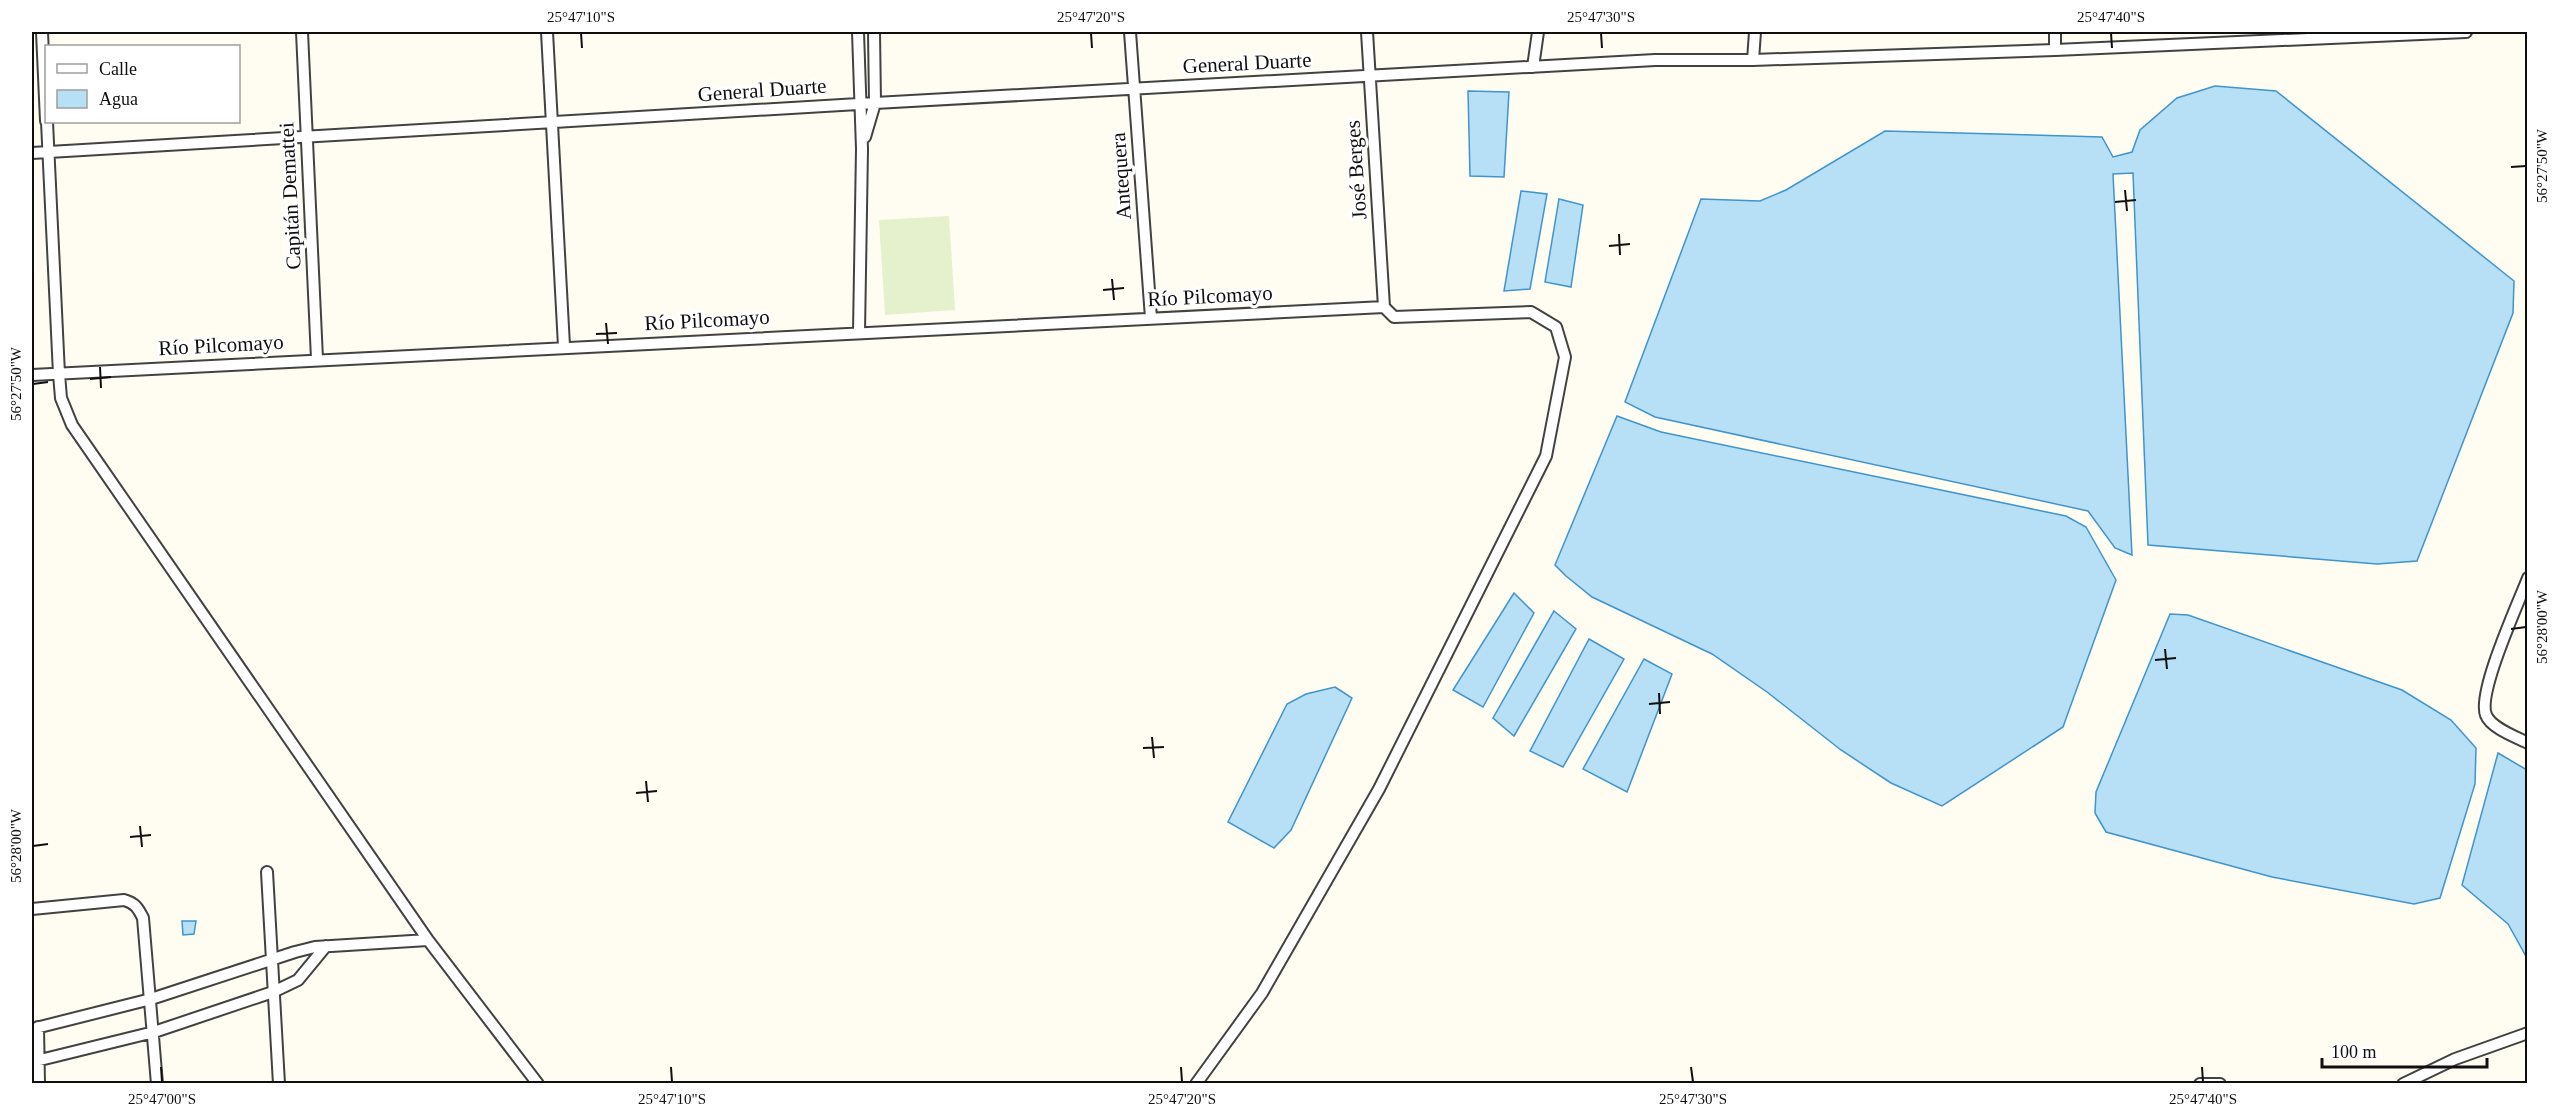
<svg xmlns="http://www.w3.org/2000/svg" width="2559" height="1115" viewBox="0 0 2559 1115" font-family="Georgia,serif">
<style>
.pitch{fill:#e5f1cd}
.water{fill:#b7dff6;stroke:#3f95cc;stroke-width:1.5}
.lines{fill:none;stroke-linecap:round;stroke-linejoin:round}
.street-casing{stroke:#424242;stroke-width:14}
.street{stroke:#fff;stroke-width:10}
.ticks{fill:none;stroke:#0f0f0f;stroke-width:2}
.labels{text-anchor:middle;stroke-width:6;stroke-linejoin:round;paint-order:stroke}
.street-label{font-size:21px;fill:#0f0f0f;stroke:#fff}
.neatline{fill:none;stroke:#0f0f0f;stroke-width:2}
.ticks-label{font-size:15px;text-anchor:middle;fill:#0f0f0f}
</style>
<rect width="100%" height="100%" fill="#fffcf2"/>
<!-- pitch -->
<path class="pitch" d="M 949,216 L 955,310 L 885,315 L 879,220 Z"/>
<!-- water -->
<path class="water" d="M 2215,86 L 2276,91 L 2514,281 L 2513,313 L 2417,561 L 2377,564 L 2148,545 L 2133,173 L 2113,174 L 2132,555 L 2115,548 L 2088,511 L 1655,417 L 1625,402 L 1701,199 L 1760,201 L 1786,190 L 1885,131 L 2102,137 L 2113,157 L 2132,152 L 2140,130 L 2177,98 Z
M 1468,91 L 1509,92 L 1504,177 L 1470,176 Z
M 1521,191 L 1547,194 L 1530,289 L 1504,291 Z
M 1559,199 L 1583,205 L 1571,287 L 1545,282 Z
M 1617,416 L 1661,432 L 2066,516 L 2086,527 L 2116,580 L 2063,727 L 1942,806 L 1891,783 L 1841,750 L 1767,692 L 1712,654 L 1592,597 L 1566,576 L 1555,565 Z
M 1514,593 L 1534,613 L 1483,707 L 1453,690 Z
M 1554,611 L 1576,629 L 1514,736 L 1493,718 Z
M 2170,614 L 2188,615 L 2402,690 L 2451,720 L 2476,748 L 2475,784 L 2440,898 L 2414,904 L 2272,877 L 2106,832 L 2095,813 L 2096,792 Z
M 1589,639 L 1624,659 L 1563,767 L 1530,751 Z
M 1644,659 L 1672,674 L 1627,792 L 1583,769 Z
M 1335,687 L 1352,698 L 1291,830 L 1274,848 L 1228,822 L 1287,704 L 1306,694 Z
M 2498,753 L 2527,770 L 2527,958 L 2508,924 L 2462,885 Z
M 182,921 L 196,921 L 194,934 L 183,935 Z"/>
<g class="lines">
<!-- street casing -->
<g class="street-casing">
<path id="street" d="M 42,32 L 46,121
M 302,32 L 317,359
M 547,32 L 564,346
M 858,32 L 862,149 L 859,332
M 1130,32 L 1151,318
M 1367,32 L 1384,307
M 2055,32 L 2055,50
M 1753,60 L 1755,32
M 1533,67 L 1538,32
M 47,122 L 59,374 L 61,398 L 72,425 L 428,940 L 538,1084
M 865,137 L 875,103 L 874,32
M 32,153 L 875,103 L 1655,60 L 1753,60 L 2055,50 L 2466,32
M 32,375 L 1384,307
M 2528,578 C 2518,604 2477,693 2486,715 C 2491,728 2516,737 2528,743
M 267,872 L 279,1084
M 32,909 L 124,900 C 135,903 138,908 143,918 L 157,1084
M 38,1027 L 39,1084
M 32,1029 L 151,999 L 295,952 L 315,947 L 428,940
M 32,1062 L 154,1032 L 273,992 L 298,980 L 326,946
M 1196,1084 L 1262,993 L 1379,789 L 1546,456 L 1565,357 L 1556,327 L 1531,312 L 1394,317 L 1384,307
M 2200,1084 L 2220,1084
M 2403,1084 L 2455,1059 L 2528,1033"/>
</g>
<!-- street -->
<use href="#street" class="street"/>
</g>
<!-- ticks -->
<path class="ticks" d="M 581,33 L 582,48M 1091,33 L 1092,48M 1601,33 L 1602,48M 2111,33 L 2112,48M 2511,167 L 2526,166M 2125,190 L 2127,211M 2115,202 L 2136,200M 1619,234 L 1620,255M 1609,246 L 1630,244M 1112,279 L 1114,300M 1103,290 L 1124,288M 606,323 L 608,344M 596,334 L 617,333M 100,367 L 101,388M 90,379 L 111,377M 33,384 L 48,382M 2511,629 L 2526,627M 2165,649 L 2167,669M 2155,660 L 2176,658M 1659,693 L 1660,714M 1649,704 L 1670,702M 1152,737 L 1154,758M 1143,748 L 1164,747M 646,781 L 648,802M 636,793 L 657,791M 140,826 L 142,847M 130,837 L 151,835M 33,846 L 48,844M 161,1067 L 162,1082M 671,1067 L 672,1082M 1181,1067 L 1182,1082M 1691,1067 L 1693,1082M 2202,1067 L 2203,1082"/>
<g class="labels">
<!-- street labels -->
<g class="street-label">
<text transform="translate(1247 63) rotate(-3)" y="7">General Duarte</text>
<text transform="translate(762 90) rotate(-4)" y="7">General Duarte</text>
<text transform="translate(1356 170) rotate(-94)" y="7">José Berges</text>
<text transform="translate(1121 176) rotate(-94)" y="7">Antequera</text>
<text transform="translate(290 196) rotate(-93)" y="7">Capitán Demattei</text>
<text transform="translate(1210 296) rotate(-3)" y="7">Río Pilcomayo</text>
<text transform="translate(707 320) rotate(-3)" y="7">Río Pilcomayo</text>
<text transform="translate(221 345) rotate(-3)" y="7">Río Pilcomayo</text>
</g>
</g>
<!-- border -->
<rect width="2559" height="1115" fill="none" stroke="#ffffff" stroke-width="66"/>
<!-- legend -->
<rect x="45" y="45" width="195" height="78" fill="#ffffff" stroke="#9f9f9f" stroke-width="1.5"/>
<rect x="57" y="64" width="30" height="9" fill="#ffffff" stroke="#9f9f9f" stroke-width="1.5"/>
<text x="99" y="75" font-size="18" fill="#0f0f0f">Calle</text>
<rect x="57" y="90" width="30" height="18" fill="#b7dff6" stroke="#9f9f9f" stroke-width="1.5"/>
<text x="99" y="105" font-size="18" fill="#0f0f0f">Agua</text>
<!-- scale -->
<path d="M2322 1058v9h165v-9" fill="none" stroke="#0f0f0f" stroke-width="3"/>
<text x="2331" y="1058" font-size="18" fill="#0f0f0f" stroke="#ffffff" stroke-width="4.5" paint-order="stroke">100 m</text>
<rect x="33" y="33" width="2493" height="1049" class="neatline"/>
<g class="ticks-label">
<text x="581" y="22">25°47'10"S</text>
<text x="1091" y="22">25°47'20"S</text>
<text x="1601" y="22">25°47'30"S</text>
<text x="2111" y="22">25°47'40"S</text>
<text transform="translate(2542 166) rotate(-90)" y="5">56°27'50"W</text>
<text transform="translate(16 384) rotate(-90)" y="5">56°27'50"W</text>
<text transform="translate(2542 627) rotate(-90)" y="5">56°28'00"W</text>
<text transform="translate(16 846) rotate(-90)" y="5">56°28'00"W</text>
<text x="162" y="1104">25°47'00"S</text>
<text x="672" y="1104">25°47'10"S</text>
<text x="1182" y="1104">25°47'20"S</text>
<text x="1693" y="1104">25°47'30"S</text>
<text x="2203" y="1104">25°47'40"S</text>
</g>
</svg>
